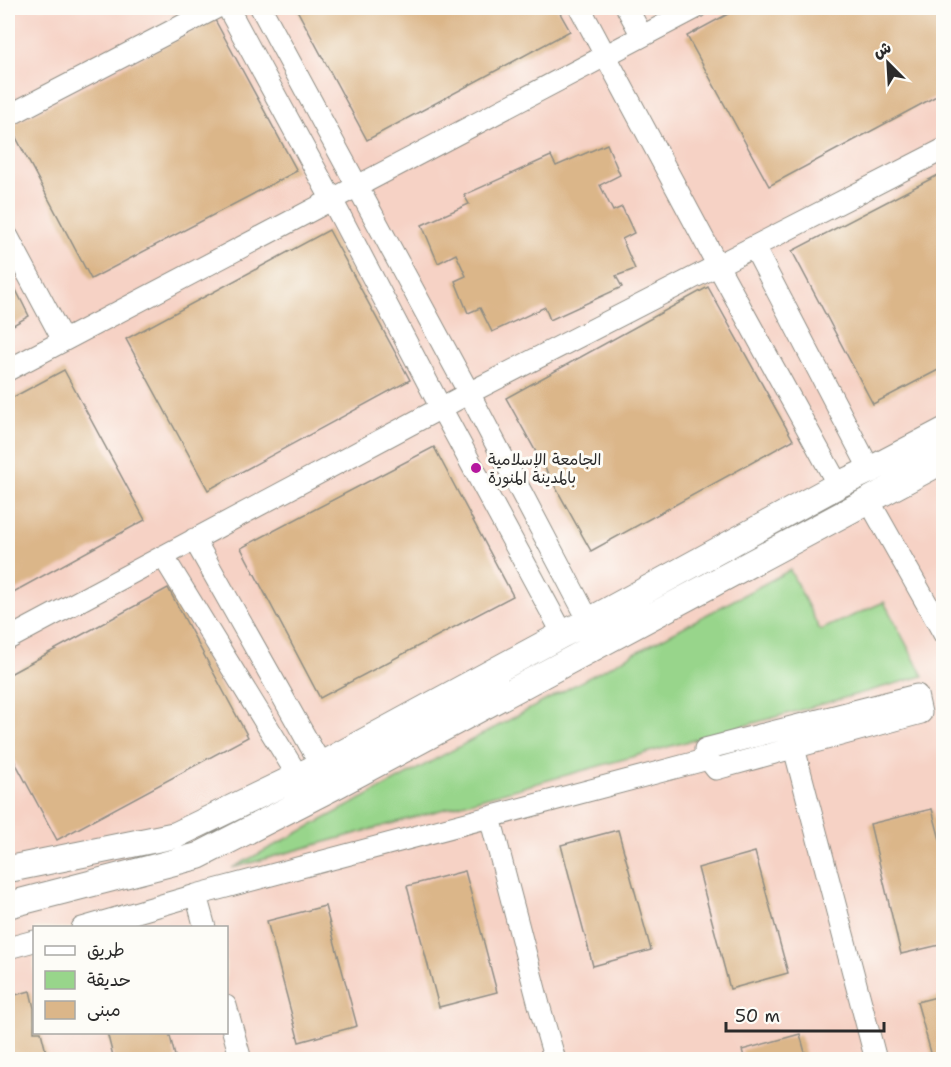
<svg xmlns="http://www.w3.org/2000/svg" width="951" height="1067" viewBox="0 0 951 1067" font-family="'Shantell Sans','Playpen Sans Arabic',sans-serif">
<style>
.built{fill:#f6d2c5;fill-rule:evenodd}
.green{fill:#98d58b;stroke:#62805b;stroke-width:1.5}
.building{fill:#dbb689}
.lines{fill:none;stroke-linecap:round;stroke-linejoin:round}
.minor-casing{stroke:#8f8d84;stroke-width:23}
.major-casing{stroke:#8f8d84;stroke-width:28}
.minor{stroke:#fff;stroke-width:21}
.major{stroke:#fff;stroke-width:26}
.poi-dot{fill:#b5179e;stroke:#fdfcf7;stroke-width:2}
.labels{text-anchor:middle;stroke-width:6;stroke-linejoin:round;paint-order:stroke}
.poi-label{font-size:16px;fill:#2b2b2b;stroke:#fdfcf7;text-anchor:start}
</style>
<rect width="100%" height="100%" fill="#fdfcf7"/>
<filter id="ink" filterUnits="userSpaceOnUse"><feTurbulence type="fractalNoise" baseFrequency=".0167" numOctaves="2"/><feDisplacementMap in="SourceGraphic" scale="12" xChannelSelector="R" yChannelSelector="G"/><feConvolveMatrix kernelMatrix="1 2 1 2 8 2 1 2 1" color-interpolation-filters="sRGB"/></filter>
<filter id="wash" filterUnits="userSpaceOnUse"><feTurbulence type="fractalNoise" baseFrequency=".008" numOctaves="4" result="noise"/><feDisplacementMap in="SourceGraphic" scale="24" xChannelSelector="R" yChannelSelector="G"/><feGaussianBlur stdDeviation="1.35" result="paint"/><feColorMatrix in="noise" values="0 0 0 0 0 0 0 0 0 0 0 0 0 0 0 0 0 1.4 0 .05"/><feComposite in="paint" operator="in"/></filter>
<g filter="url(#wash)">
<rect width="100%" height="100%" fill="#f3efdc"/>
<!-- built -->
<path class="built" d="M 8,8 L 943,8 L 943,1059 L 8,1059 ZM 34,928 L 226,928 L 226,1032 L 34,1032 Z"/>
<!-- green -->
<path class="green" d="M 790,570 L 820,630 L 884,602 L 923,676 L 232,868 Z"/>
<g id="blocks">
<!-- building -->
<path class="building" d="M 296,8 L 557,8 L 570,31 L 367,140 Z
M 739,8 L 933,8 L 944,26 L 944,92 L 769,186 L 687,36 Z
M 215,20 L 297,171 L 91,279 L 10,126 Z
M 607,144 L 620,175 L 600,185 L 613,211 L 622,207 L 634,233 L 622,239 L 635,269 L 616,276 L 622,287 L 550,320 L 545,307 L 492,332 L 480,308 L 468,313 L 455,281 L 466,276 L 456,254 L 438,263 L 422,225 L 469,204 L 464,195 L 551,156 L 556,166 Z
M 944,172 L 944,367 L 873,404 L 792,251 Z
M 329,230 L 410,380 L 208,490 L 126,339 Z
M 8,274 L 29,316 L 8,328 Z
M 708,287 L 793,440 L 591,551 L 506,398 Z
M 64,370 L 145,520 L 8,595 L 8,400 Z
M 434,447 L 513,596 L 320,698 L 241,548 Z
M 168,588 L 248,737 L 57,840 L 8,749 L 8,675 Z
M 932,809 L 944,855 L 944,944 L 901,954 L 870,824 Z
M 618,830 L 651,950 L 593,966 L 561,845 Z
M 755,852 L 788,973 L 730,989 L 698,868 Z
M 465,871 L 497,992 L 439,1007 L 407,886 Z
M 325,906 L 357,1026 L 299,1042 L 267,921 Z
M 30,991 L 34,1008 L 34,1032 L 41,1032 L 48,1060 L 8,1060 L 8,997 Z
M 944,995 L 944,1060 L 933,1060 L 917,1002 Z
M 107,1032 L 169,1032 L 176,1060 L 114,1060 Z
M 800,1034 L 807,1060 L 745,1060 L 742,1050 Z"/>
</g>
</g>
<g filter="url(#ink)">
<use href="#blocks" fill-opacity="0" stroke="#8f8d84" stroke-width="1.5"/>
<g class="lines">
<!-- minor casing -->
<g class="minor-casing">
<path id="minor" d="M 228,8 L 332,200 L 441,408 L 563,634
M 261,8 L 469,393 L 589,621
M 580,8 L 718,266 L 838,485
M 627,8 L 642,36
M 8,116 L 216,8
M 8,237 L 63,340
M 754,247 L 870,470
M 8,370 L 696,8
M 868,499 L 944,634
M 194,539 L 321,765
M 163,556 L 298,776
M 8,639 L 469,393 L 944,149
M 917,695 L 921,713 L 716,769 L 708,759 L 705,749 Z
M 794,748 L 876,1060
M 490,817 L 539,1005 L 555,1060
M 196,895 L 205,928
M 82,928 L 196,895 L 708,759
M 8,948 L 34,941
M 226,1006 L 241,1060"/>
</g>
<!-- major casing -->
<g class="major-casing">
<path id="major" d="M 8,868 L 14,868 L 176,835 L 321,765 L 563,634 L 589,621 L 838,485 L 870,470 L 944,431
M 8,905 L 198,856 L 335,786 L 944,460"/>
</g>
<!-- minor -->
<use href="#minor" class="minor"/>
<!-- major -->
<use href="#major" class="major"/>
</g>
</g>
<!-- markers -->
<circle class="poi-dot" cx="476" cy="468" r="6"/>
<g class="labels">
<!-- poi labels -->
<g class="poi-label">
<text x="488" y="465">الجامعة الإسلامية<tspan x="488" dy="18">بالمدينة المنورة</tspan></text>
</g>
</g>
<!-- margin -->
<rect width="951" height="1067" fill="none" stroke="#fdfcf7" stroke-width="30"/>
<!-- legend -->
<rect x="33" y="926" width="195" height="108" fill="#fdfcf7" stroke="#a9a8a5" stroke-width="1.5"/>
<rect x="45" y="946" width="30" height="9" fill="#ffffff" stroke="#a9a8a5" stroke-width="1.5"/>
<text x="87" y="956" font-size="18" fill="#2b2b2b">طريق</text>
<rect x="45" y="971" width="30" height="18" fill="#98d58b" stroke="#a9a8a5" stroke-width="1.5"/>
<text x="87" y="986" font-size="18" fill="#2b2b2b">حديقة</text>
<rect x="45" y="1001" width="30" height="18" fill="#dbb689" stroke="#a9a8a5" stroke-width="1.5"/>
<text x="87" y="1016" font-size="18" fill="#2b2b2b">مبنى</text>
<!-- north arrow -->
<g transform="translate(888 63) rotate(336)" stroke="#fdfcf7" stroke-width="4.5" paint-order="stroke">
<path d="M0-4.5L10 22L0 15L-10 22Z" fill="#2b2b2b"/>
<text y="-9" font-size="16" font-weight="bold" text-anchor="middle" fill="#2b2b2b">ش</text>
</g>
<!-- scale -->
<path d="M726 1022v9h158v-9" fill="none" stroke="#2b2b2b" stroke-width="3"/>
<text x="735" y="1022" font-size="18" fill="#2b2b2b" stroke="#fdfcf7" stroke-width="4.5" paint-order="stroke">50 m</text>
</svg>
